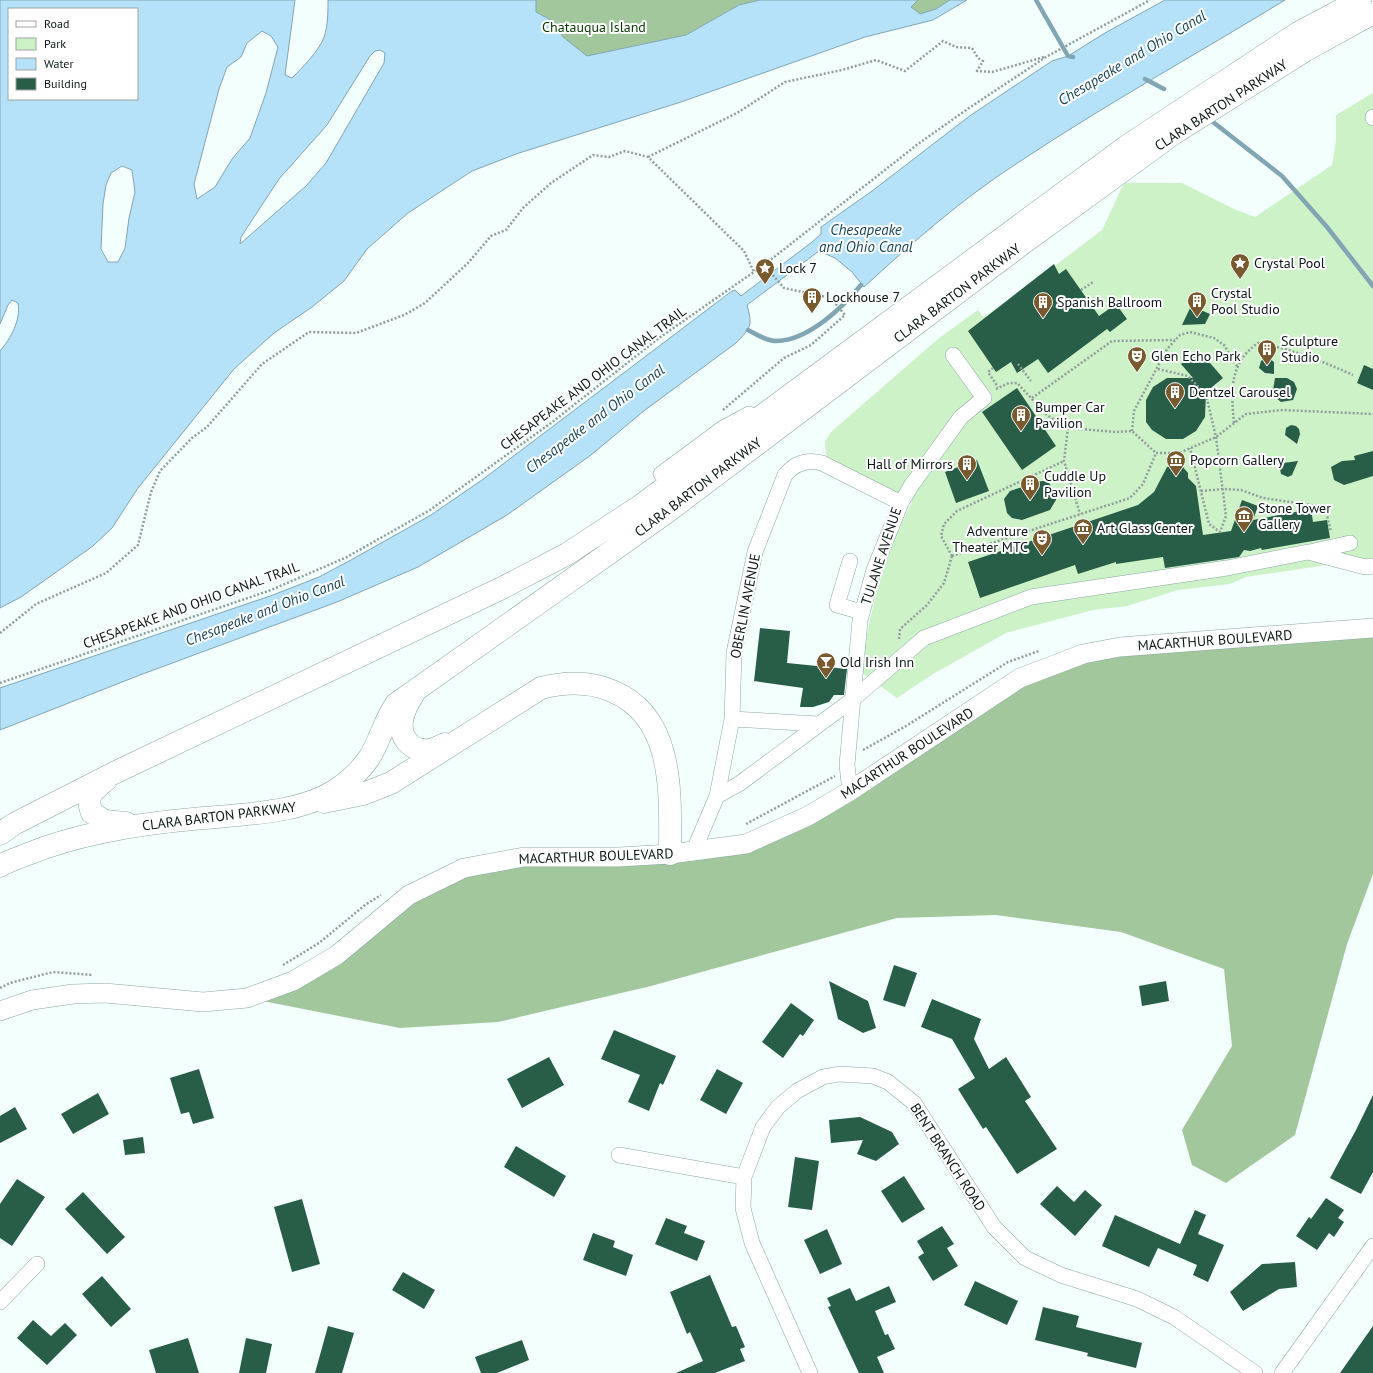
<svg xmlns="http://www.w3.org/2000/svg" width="1373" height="1373" viewBox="0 0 1373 1373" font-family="'PT Sans',sans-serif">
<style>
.green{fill:#cef2c8}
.forest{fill:#a3c79d}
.water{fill:#b5e2f8;stroke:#82a5b4;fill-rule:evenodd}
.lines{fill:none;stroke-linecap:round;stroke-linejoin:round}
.stream{stroke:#82a5b4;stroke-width:4.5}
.building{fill:#285e47}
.minor-casing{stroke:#8aa8a3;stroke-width:16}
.major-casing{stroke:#8aa8a3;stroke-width:20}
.highway-casing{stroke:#8aa8a3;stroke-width:23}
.path{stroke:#909d9b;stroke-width:2.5;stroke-dasharray:2 2;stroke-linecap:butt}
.minor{stroke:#fff;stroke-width:15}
.major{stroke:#fff;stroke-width:19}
.highway{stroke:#fff;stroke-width:22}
.labels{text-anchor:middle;stroke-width:4;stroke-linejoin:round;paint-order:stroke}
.park-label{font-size:14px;fill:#053800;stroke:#fff}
.street-label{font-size:14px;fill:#0c1816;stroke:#fff}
.poi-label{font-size:14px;fill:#0c1816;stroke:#fff;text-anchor:start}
.water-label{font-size:15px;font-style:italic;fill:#174659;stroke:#fff}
</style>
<rect width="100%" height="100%" fill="#f2fffd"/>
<!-- green -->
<path class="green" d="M 1373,93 L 1373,558 L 1246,577 L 1230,584 L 1178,590 L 1127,606 L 1093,610 L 1006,633 L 933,674 L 897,698 L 861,672 C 869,612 884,556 912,502 L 826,456 L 825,441 L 832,431 L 938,339 L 978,310 L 983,317 L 1006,303 L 1102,230 L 1124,183 L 1182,183 L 1234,209 L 1255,217 L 1332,165 L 1336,141 L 1336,115 Z"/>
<!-- forest -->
<path class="forest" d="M 536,0 L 760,0 L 739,5 L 686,35 L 587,56 L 563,37 L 556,23 L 536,12 Z
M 918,0 L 950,0 L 936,9 L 920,14 L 911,7 Z
M 1373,628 L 1373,874 L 1347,944 L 1295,1135 L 1226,1183 L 1192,1165 L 1182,1130 L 1232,1046 L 1224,969 L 1121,932 L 996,915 L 897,918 L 651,986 L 498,1022 L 400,1028 L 247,998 L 464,868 L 746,844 L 1020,678 L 1083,654 Z"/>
<!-- water -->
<path class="water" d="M 0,0 L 295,0 L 285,75 L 292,78 C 302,68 319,51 324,37 C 328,26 328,12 328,0 L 536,0 L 536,12 L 556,23 L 563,37 L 587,56 L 686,35 L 739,5 L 760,0 L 918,0 L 911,7 L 920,14 L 936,9 L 950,0 L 967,0 L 933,20 L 865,37 L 681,102 L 519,153 L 472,171 L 408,213 L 367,249 L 344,281 L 312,307 L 274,333 L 234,369 L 138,488 L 112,528 L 93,546 L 21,597 L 0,608 L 0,351 C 11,338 21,320 18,303 L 12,300 L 8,305 L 0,324 ZM 9,9 L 137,9 L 137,99 L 9,99 ZM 262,31 L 271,36 L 278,47 L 266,93 L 250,138 L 232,159 L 215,187 L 197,199 L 194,184 L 219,89 L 227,67 L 241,57 L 247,43 ZM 380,50 L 385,53 L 384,63 L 326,163 L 306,186 L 240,244 L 241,237 L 279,179 L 327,125 L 370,56 L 375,51 ZM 122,166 L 132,170 L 135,192 L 129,218 L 125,248 L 118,262 L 108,262 L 101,249 L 103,204 L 106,185 L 111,173 Z
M 1165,0 L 1285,0 C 1197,54 1106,104 1019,162 C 963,198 913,242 864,287 L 852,272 L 835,258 L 819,251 L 747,305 C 753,326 751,327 736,343 L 645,410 L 591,455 L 507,515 L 418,567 L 337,602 L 140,675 L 0,730 L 0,688 L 273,595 L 319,577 L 351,560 L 431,515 L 482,480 L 732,291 L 735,290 L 741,296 L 812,242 L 821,234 L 821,227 L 872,191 L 971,115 L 1052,61 L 1068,56 L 1105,33 Z"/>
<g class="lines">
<!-- stream -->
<path class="stream" d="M 1036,0 L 1068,56 L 1073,57
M 1145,79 L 1164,89
M 1213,122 L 1282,176 L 1327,227 L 1373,286
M 748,330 C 757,335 767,341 777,341 C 809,340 843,307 861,285"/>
</g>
<!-- building -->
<path class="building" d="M 1054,264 L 1059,274 L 1066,269 L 1099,316 L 1116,304 L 1127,319 L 1110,332 L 1107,329 L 1048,373 L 1038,359 L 1017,373 L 1011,362 L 996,372 L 968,331 Z
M 1191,306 L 1210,314 L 1205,324 L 1182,325 Z
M 1198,349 L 1223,378 L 1206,392 L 1205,417 L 1196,431 L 1183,439 L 1166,439 L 1152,430 L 1146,422 L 1146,400 L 1153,387 L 1167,378 L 1193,378 L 1181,364 Z
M 1265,358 L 1270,359 L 1274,362 L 1274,374 L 1265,373 L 1259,368 L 1261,361 Z
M 1364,365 L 1373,369 L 1373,390 L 1357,383 Z
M 1275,378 L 1287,378 L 1294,382 L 1297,389 L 1293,400 L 1281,402 L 1275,397 L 1273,390 Z
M 1017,388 L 1056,446 L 1022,470 L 982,412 Z
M 1291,425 L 1296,426 L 1299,429 L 1300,434 L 1297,444 L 1285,435 L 1286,428 Z
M 1373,451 L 1373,476 L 1344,485 L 1334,480 L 1331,467 L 1342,461 L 1355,460 L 1354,456 Z
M 977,460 L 989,491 L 956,503 L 945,472 Z
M 1298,461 L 1292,475 L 1288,477 L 1281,474 L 1280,469 L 1283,463 Z
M 1176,464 L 1182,466 L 1188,473 L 1188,478 L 1196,486 L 1203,535 L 1231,531 L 1242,500 L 1258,506 L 1253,520 L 1311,509 L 1313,522 L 1327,520 L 1330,538 L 1262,550 L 1261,548 L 1250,551 L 1244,550 L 1239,557 L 1165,568 L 1163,557 L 1116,564 L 1116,562 L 1078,574 L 1075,565 L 980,598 L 968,562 L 1138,505 L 1154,492 L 1167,467 Z
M 1044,481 L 1049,483 L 1056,494 L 1056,500 L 1050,510 L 1022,520 L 1012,518 L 1007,513 L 1004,499 L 1010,491 L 1031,484 L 1030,482 Z
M 760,628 L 790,631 L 787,663 L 847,669 L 844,695 L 834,695 L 829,702 L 813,707 L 800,707 L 803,688 L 754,681 Z
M 894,965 L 917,973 L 905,1007 L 883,1000 Z
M 829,981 L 868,1001 L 876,1028 L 863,1033 L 838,1019 Z
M 1166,981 L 1169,1001 L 1142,1006 L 1139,986 Z
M 932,999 L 981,1019 L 974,1039 L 989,1069 L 1006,1057 L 1031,1097 L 1025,1101 L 1057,1149 L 1017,1174 L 986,1127 L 983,1129 L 958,1089 L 975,1078 L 952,1039 L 921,1027 Z
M 791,1003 L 814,1020 L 803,1036 L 800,1034 L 783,1058 L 762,1042 Z
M 614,1030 L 676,1056 L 663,1085 L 660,1083 L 649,1111 L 628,1102 L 640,1075 L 601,1059 Z
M 549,1057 L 564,1085 L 522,1108 L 507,1079 Z
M 199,1069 L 214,1118 L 193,1124 L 189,1112 L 181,1114 L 170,1078 Z
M 717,1069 L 743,1083 L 726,1114 L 700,1100 Z
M 98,1093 L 109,1114 L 73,1134 L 61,1114 Z
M 1373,1095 L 1373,1172 L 1361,1194 L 1330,1178 L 1356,1130 Z
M 15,1107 L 27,1129 L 0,1143 L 0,1116 Z
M 860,1117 L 892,1132 L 899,1144 L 876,1161 L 857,1154 L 863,1140 L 831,1143 L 829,1120 Z
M 143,1137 L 145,1153 L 125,1155 L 123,1140 Z
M 516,1146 L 566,1176 L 554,1197 L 504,1167 Z
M 795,1157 L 819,1161 L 812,1210 L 788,1207 Z
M 904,1176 L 925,1209 L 902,1223 L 881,1191 Z
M 17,1179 L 45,1197 L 12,1246 L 0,1238 L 0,1204 Z
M 1057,1186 L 1074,1202 L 1085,1190 L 1102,1205 L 1075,1236 L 1040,1204 Z
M 83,1192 L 125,1237 L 107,1254 L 65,1209 Z
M 1326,1198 L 1344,1210 L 1338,1218 L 1344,1222 L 1334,1237 L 1329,1233 L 1317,1250 L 1296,1236 L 1309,1217 L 1311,1219 Z
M 302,1199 L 320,1264 L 292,1272 L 274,1207 Z
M 1195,1210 L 1206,1215 L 1198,1234 L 1224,1245 L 1208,1282 L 1193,1275 L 1197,1265 L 1158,1248 L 1149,1267 L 1102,1246 L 1115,1215 L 1180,1244 Z
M 666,1218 L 687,1226 L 684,1233 L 705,1241 L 697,1261 L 655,1244 Z
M 942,1226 L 954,1244 L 947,1248 L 958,1266 L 933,1281 L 918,1257 L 924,1253 L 917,1241 Z
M 827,1229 L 842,1264 L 820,1274 L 804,1240 Z
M 593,1233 L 615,1241 L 613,1247 L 633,1255 L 626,1276 L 583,1260 Z
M 1295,1262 L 1297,1287 L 1279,1289 L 1243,1311 L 1230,1292 L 1262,1264 Z
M 403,1272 L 435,1290 L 424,1309 L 392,1290 Z
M 710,1275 L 732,1327 L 736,1326 L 745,1347 L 740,1349 L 745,1361 L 715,1373 L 676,1373 L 703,1361 L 690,1332 L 687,1334 L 670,1292 Z
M 102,1276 L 131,1309 L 111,1327 L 82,1294 Z
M 975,1281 L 1018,1301 L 1007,1325 L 964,1305 Z
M 889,1286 L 896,1302 L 875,1311 L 885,1335 L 888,1334 L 895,1349 L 877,1357 L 884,1373 L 859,1373 L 828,1307 L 831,1306 L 827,1298 L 850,1288 L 856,1301 Z
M 1043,1307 L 1079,1316 L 1076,1327 L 1142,1343 L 1136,1368 L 1087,1356 L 1088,1353 L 1035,1340 Z
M 33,1320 L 51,1336 L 65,1323 L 77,1335 L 47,1365 L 17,1338 Z
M 328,1326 L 354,1333 L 342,1373 L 315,1373 Z
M 1373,1326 L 1373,1373 L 1340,1373 Z
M 188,1338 L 199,1373 L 156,1373 L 149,1350 Z
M 246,1338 L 272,1344 L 266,1373 L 239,1373 Z
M 522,1340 L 529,1360 L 497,1373 L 481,1373 L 475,1357 Z"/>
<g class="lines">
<!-- minor casing -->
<g class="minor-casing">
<path id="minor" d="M 1373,117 L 1373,118
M 661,474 L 723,428 L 749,414
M 1310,552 L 1350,543
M 850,561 L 837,605 L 862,612
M 732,719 L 819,724
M 850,791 L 847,765 L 860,620 L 874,570 L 901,503 L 911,486 L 961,417 L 984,398 L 953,355
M 717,796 L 739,784 L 852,700 L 924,638 L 1031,597 L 1227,568 L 1308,552 L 1365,567 L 1373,566
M 694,850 L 717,796 L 732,719 L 734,653 L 755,552 L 785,475 C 795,463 807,459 822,463 L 901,503
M 619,1155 L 744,1177
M 0,1302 L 37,1264
M 810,1373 L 752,1243 L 743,1208 L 744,1177 L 763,1127 L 778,1107 L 797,1091 L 823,1077 L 839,1074 L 873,1076 L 888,1082 L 914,1103 L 994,1227 L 1025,1258 L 1061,1275 L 1137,1299 L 1174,1317 L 1255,1373
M 1282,1373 L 1373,1246"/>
</g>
<!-- major casing -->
<g class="major-casing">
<path id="major" d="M 0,1011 L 32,1000 L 73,994 L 105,993 L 203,1002 L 247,998 L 293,981 L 337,955 L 409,895 L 464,868 L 524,857 L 619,857 L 670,854 L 746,844 L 808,816 L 850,791 L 1020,678 L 1083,654 L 1120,647 L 1373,628"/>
</g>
<!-- highway casing -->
<g class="highway-casing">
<path id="highway" d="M 413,695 C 403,710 394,733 412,746 C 417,749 424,751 430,750 C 435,749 440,746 445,744
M 106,780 C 93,791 85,795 92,813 L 105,821 L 126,823
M 324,802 L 363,794 L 391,783 L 541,688 C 565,682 589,681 612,691 C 676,717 670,797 670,854
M 0,834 L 14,824 L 114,773 L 502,588 L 567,554 L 640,506 L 1127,146 L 1298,33 L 1360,0
M 0,866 C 8,861 19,858 28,854 C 80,833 137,824 193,819 C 240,814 306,815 344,784 C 353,777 363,767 369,758 C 380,741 384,721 396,704 L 667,512 L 1022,244 L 1173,134 L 1306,50 L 1373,13"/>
</g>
<!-- path -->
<path class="path" d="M 648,157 L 737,113 L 785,82 L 842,70 L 876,60 L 905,71 L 943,41 L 956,47 L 972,48 L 978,58 L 983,61 L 977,71 L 992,72 L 1044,57
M 1081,290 L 1093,282
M 1018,364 L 1031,381
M 993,368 L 988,372 L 998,387
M 1158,369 L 1188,376 L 1206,395 L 1216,437 L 1226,516 L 1220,532 L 1209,524 L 1190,448
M 996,389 L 1009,383 L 1017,383 L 1047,415 L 1068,428 L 1116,432 L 1132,431 L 1156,453
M 1032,398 L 1112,341 L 1175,340
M 723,410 L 784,358 L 811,345 L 845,315 L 835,303 L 826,297 L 784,288 L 764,265
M 1234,423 C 1231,391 1229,363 1258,343 C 1292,349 1322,361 1353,375
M 1068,428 L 1064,461 L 1080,514
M 1132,431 L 1134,411 L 1167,349 L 1180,335 L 1190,332 L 1214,338 L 1224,345 L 1237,366
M 1201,491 L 1223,489 L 1241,490 L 1263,498 L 1325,507 L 1331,532
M 952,556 L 1130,498 L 1143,484 L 1156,453 L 1179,453 L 1216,437 L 1246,414 L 1282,410 L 1373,414
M 952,556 L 941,536 L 944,524 L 957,511 L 1064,461
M 0,633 L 36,604 L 106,573 L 138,545 L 151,492 L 160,471 L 192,438 L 207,427 L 262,364 L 309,332 L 356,333 L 404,315 L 425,303 L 468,263 L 491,236 L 506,230 L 523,208 L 551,183 L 593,155 L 609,157 L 625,151 L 648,157 L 744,251 L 754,272
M 899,639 L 900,629 L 927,605 L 944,583 L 952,556
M 0,683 L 271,590 L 347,557 L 430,510 L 551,423 L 659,338 L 764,265 L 918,144 L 969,108 L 1046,57 L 1150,0
M 863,750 L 906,726 L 1008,662 L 1039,651
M 746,824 L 835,776
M 283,965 L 319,943 L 365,905 L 381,895
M 0,988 L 10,983 L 53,972 L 93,975"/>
<!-- minor -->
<use href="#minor" class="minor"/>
<!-- major -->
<use href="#major" class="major"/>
<!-- highway -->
<use href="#highway" class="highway"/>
</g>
<!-- icons -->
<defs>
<g id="sight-pin" transform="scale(1)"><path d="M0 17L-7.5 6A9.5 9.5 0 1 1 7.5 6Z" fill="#785a2e" stroke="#fff"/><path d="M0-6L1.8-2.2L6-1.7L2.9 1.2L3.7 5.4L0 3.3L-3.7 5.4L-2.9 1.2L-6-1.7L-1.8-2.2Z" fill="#fff"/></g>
<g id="building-pin" transform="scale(1)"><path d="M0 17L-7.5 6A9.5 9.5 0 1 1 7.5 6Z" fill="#785a2e" stroke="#fff"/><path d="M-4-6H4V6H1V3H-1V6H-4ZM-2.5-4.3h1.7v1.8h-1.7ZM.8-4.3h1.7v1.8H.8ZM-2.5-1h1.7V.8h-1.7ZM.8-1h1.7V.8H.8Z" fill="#fff"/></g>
<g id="theatre-pin" transform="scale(1)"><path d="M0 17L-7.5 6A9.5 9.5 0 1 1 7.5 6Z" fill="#785a2e" stroke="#fff"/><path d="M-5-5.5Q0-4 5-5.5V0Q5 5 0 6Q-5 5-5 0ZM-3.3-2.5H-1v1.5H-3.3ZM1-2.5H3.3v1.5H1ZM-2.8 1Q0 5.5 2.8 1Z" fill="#fff"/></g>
<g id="museum-pin" transform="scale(1)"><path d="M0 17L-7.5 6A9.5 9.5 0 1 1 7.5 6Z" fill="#785a2e" stroke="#fff"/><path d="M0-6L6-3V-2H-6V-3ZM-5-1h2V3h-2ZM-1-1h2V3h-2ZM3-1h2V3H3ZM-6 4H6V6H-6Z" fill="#fff"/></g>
<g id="bar-pin" transform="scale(1)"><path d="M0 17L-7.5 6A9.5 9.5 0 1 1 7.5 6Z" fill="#785a2e" stroke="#fff"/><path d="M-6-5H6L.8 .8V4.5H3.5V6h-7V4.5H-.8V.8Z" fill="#fff"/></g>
</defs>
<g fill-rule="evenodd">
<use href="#sight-pin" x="1240" y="263"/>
<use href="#sight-pin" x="765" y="268"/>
<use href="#building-pin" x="812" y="297"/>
<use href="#building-pin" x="1197" y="301"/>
<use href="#building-pin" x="1043" y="302"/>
<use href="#building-pin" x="1267" y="349"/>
<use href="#theatre-pin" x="1137" y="356"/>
<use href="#building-pin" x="1175" y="392"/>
<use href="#building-pin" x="1021" y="415"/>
<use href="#museum-pin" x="1176" y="460"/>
<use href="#building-pin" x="967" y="464"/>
<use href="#building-pin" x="1030" y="484"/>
<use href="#museum-pin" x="1244" y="516"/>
<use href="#museum-pin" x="1083" y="528"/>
<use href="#theatre-pin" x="1042" y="539"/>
<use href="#bar-pin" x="826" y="662"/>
</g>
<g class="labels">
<!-- park labels -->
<g class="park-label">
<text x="594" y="32">Chatauqua Island</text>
</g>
<!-- street labels -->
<g class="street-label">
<text transform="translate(1221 105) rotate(-33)" y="5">CLARA BARTON PARKWAY</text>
<text transform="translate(957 293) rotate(-37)" y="5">CLARA BARTON PARKWAY</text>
<text transform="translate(593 378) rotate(-37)" y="5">CHESAPEAKE AND OHIO CANAL TRAIL</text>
<text transform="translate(698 487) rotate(-37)" y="5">CLARA BARTON PARKWAY</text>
<text transform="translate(881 556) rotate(-72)" y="5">TULANE AVENUE</text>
<text transform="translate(191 605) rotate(-20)" y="5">CHESAPEAKE AND OHIO CANAL TRAIL</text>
<text transform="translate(745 606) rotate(-79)" y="5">OBERLIN AVENUE</text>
<text transform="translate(1215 640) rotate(-4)" y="5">MACARTHUR BOULEVARD</text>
<text transform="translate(907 753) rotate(-33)" y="5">MACARTHUR BOULEVARD</text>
<text transform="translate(219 816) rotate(-7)" y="5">CLARA BARTON PARKWAY</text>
<text transform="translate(596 856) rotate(-2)" y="5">MACARTHUR BOULEVARD</text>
<text transform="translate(948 1157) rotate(57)" y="5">BENT BRANCH ROAD</text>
</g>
<!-- poi labels -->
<g class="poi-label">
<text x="1254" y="268">Crystal Pool</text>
<text x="779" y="273">Lock 7</text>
<text x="1211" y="298">Crystal<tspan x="1211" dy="16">Pool Studio</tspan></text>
<text x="826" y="302">Lockhouse 7</text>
<text x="1057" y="307">Spanish Ballroom</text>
<text x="1281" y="346">Sculpture<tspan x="1281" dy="16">Studio</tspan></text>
<text x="1151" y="361">Glen Echo Park</text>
<text x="1189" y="397">Dentzel Carousel</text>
<text x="1035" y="412">Bumper Car<tspan x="1035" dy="16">Pavilion</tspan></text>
<text x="1190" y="465">Popcorn Gallery</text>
<text x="953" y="469" text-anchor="end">Hall of Mirrors</text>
<text x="1044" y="481">Cuddle Up<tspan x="1044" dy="16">Pavilion</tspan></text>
<text x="1258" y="513">Stone Tower<tspan x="1258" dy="16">Gallery</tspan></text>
<text x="1097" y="533">Art Glass Center</text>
<text x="1028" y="536" text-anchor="end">Adventure<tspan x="1028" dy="16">Theater MTC</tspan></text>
<text x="840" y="667">Old Irish Inn</text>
</g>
<!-- water labels -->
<g class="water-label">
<text transform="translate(1132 58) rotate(-31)" y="5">Chesapeake and Ohio Canal</text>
<text x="866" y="235">Chesapeake<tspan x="866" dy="17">and Ohio Canal</tspan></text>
<text transform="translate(595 419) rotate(-37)" y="5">Chesapeake and Ohio Canal</text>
<text transform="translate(265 611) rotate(-21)" y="5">Chesapeake and Ohio Canal</text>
</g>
</g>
<!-- legend -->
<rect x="8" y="8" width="130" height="92" fill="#ffffff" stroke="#9ea3a2"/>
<rect x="16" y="21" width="20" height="6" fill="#ffffff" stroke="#9ea3a2"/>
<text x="44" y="28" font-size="12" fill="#0c1816">Road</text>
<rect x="16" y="38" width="20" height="12" fill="#cef2c8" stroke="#9ea3a2"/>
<text x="44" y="48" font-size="12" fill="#0c1816">Park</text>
<rect x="16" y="58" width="20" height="12" fill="#b5e2f8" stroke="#9ea3a2"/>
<text x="44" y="68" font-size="12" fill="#0c1816">Water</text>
<rect x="16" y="78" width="20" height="12" fill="#285e47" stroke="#9ea3a2"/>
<text x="44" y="88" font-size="12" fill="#0c1816">Building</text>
</svg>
